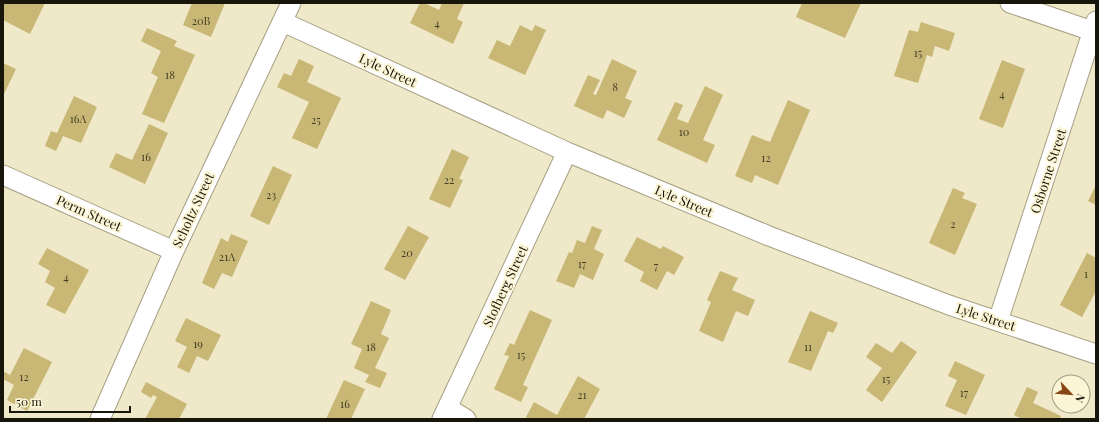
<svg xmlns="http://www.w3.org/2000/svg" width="1099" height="422" viewBox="0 0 1099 422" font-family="'Playfair Display',serif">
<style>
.building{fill:#c8b775}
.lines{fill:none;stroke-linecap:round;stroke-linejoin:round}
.minor-casing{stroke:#a69f82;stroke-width:21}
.minor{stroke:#fff;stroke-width:19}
.labels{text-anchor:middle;stroke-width:4;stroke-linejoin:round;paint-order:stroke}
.number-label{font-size:11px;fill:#443e25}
.street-label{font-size:13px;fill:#18150a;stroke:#fcf5d6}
</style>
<rect width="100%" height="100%" fill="#efe8c9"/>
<!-- building -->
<path class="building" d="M 3,3 L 45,3 L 30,34 L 3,20 Z
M 192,3 L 225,3 L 211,37 L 183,25 Z
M 420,3 L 424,3 L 439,10 L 442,3 L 464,3 L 457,19 L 463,22 L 453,44 L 410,23 Z
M 802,3 L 861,3 L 845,38 L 796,17 Z
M 921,22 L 955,33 L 949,51 L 935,46 L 932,57 L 927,55 L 918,83 L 894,76 L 909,30 L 918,32 Z
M 520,25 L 532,31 L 535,25 L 546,30 L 525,75 L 488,58 L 497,40 L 510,46 Z
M 147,28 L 177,41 L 174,46 L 195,55 L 164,123 L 142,114 L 158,77 L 151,73 L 161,51 L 141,41 Z
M 299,59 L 314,66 L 307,82 L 341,98 L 317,149 L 292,138 L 309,102 L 277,87 L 284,73 L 291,76 Z
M 612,59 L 637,71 L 625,98 L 632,101 L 624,118 L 607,110 L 603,119 L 574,106 L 588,75 L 600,80 L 593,94 L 596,95 Z
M 1002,60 L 1025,69 L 1003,128 L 979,119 Z
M 3,63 L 16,69 L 3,96 Z
M 705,86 L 723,95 L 703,140 L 715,145 L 707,163 L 657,140 L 675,102 L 683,105 L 677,119 L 688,123 Z
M 74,96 L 97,107 L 81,143 L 63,136 L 56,151 L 45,146 L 51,131 L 57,133 Z
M 788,100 L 810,110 L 778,185 L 755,175 L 752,183 L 735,176 L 752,135 L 770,142 Z
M 149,124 L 168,133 L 145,184 L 109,167 L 116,153 L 132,160 Z
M 452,149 L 469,157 L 459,179 L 463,180 L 450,208 L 429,199 Z
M 273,166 L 292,175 L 269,225 L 250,216 Z
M 1096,185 L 1096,205 L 1088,201 Z
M 953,188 L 965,193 L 962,198 L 977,204 L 955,255 L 929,243 Z
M 408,226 L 429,237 L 405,280 L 384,269 Z
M 592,226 L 602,230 L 594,249 L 604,254 L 593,280 L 580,274 L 574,288 L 556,281 L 569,252 L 572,253 L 577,240 L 585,243 Z
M 231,234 L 248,241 L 232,277 L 222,273 L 214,289 L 202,283 L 221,238 L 228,242 Z
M 637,237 L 661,249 L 663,246 L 684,257 L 674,275 L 667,271 L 657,290 L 640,281 L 644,272 L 624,261 Z
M 47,248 L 89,270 L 65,314 L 46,305 L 55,288 L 45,282 L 50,271 L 38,264 Z
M 1087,253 L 1096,258 L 1096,291 L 1082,317 L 1060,305 Z
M 720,271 L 738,278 L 732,290 L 755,300 L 748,316 L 736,311 L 723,342 L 699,331 L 711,302 L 707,300 Z
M 371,301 L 391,310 L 381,334 L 389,338 L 375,368 L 387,373 L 380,388 L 365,382 L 369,375 L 354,368 L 362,349 L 351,344 Z
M 530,310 L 552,320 L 523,385 L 528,387 L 521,402 L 494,389 L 509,356 L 504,355 L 510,343 L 514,345 Z
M 810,311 L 838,323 L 833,333 L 828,331 L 811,371 L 788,362 Z
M 186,318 L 221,335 L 208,361 L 197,356 L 189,373 L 177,367 L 187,347 L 175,341 Z
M 901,341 L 917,352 L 882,402 L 866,390 L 882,368 L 866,357 L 876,343 L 892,353 Z
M 24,348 L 52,362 L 27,411 L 7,400 L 14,385 L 3,379 L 3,371 L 10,375 Z
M 955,361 L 985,375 L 966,415 L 945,406 L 957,380 L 948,376 Z
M 578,376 L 600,389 L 584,419 L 525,419 L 534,402 L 557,415 Z
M 344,380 L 365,389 L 351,419 L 326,419 Z
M 146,382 L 187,404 L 179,419 L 145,419 L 157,397 L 153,395 L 151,398 L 141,392 Z
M 1027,387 L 1038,392 L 1033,403 L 1061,416 L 1060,419 L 1022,419 L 1014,415 Z"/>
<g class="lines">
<!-- minor casing -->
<g class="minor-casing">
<path id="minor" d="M 1010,3 L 1092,31
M 283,22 L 567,152 L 769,236 L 949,305 L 1096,354
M 3,175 L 174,251
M 998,321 L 1096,21
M 448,408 L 466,419
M 100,419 L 174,251 L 291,3
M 442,419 L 567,152"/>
</g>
<!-- minor -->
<use href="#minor" class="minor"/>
</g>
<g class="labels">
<!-- number labels -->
<g class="number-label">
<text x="201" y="25">20B</text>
<text x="437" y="27">4</text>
<text x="918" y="57">15</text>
<text x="170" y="79">18</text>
<text x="615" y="91">8</text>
<text x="1002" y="98">4</text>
<text x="78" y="123">16A</text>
<text x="316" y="124">25</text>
<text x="684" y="136">10</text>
<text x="146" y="161">16</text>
<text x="766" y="162">12</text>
<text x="449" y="184">22</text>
<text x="271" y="199">23</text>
<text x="953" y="228">2</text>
<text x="407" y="257">20</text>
<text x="227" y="261">21A</text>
<text x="582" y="268">17</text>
<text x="656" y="270">7</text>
<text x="1086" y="278">1</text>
<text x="66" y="281">4</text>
<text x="198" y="348">19</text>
<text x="371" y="351">18</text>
<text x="808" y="351">11</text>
<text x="521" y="359">15</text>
<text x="24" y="381">12</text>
<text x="886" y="383">15</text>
<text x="964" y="397">17</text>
<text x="582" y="399">21</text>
<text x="345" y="408">16</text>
</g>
<!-- street labels -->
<g class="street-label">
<text transform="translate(388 70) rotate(25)" y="5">Lyle Street</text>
<text transform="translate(1048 171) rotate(-72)" y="5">Osborne Street</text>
<text transform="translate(684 201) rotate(23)" y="5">Lyle Street</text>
<text transform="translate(193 210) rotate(-65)" y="5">Scholtz Street</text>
<text transform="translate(89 213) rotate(24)" y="5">Perm Street</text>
<text transform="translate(505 286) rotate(-65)" y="5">Stofberg Street</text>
<text transform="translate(986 317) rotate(18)" y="5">Lyle Street</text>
</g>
</g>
<!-- border -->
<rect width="1099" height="422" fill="none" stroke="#18150a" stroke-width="8"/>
<!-- north arrow -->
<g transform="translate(1071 394) rotate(116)"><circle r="19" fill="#fcf5d6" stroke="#a19b84"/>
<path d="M0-3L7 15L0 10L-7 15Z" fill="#894617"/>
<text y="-6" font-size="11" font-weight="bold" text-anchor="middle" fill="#18150a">N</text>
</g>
<!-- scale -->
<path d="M10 406v6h120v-6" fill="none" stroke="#18150a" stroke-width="2"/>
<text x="16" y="406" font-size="12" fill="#18150a" stroke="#fcf5d6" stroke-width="3" paint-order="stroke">50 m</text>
</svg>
